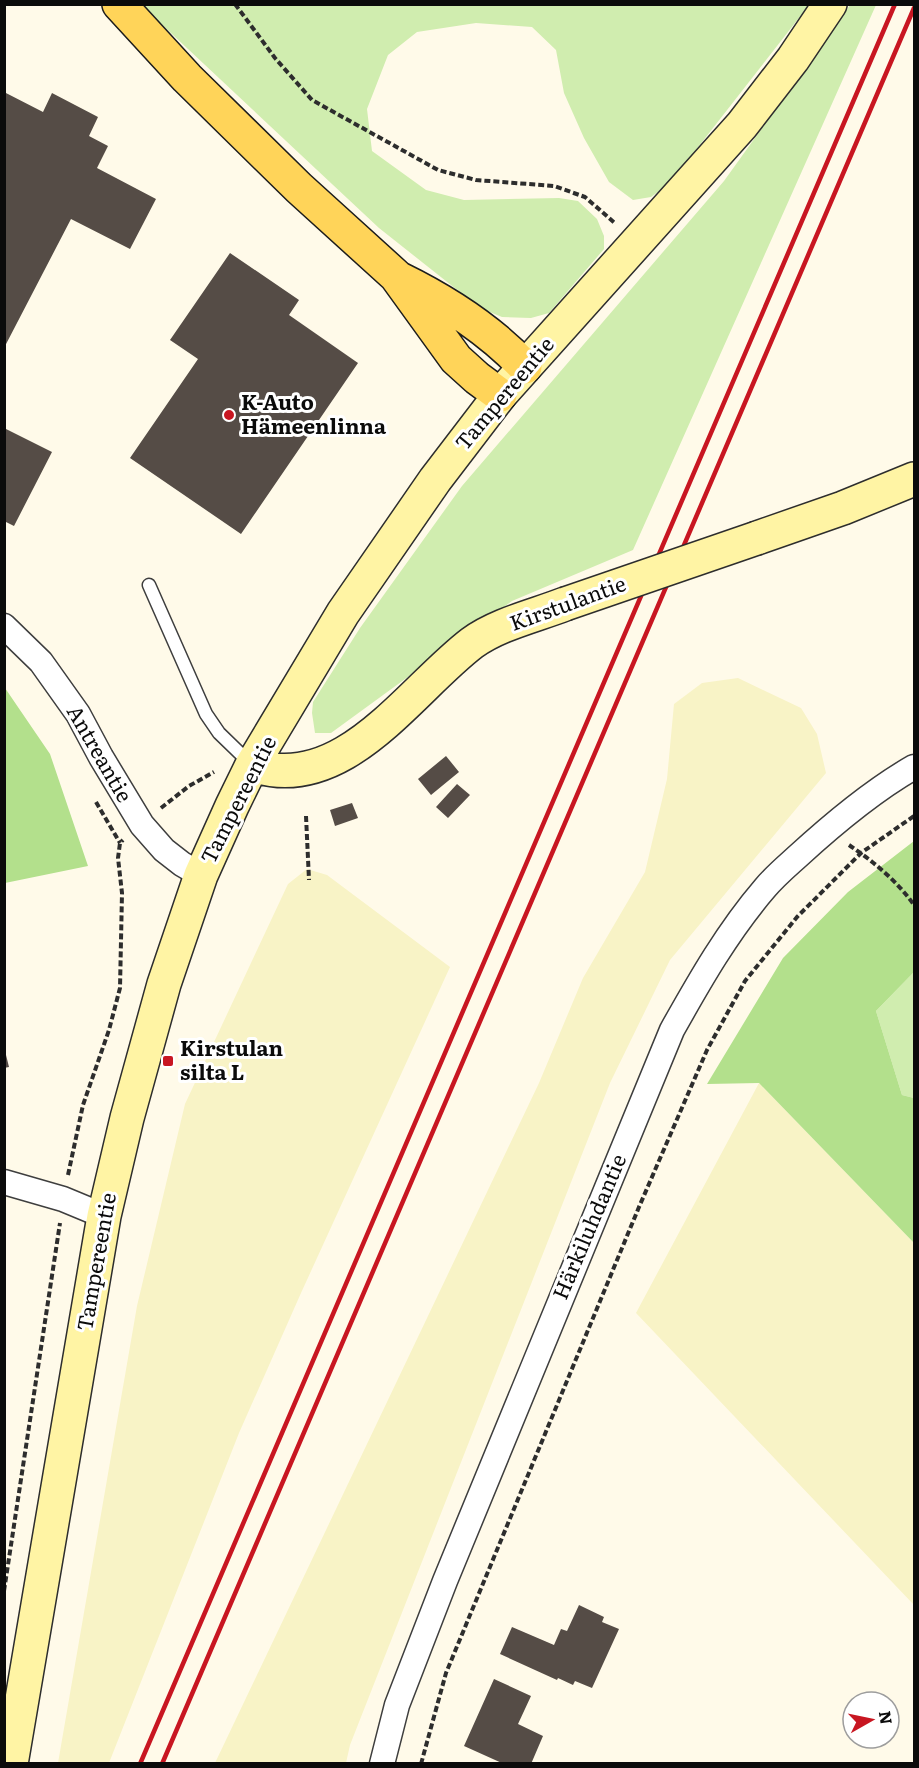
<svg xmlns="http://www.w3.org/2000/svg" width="919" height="1768" viewBox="0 0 919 1768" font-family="Literata,serif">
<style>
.farmland{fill:#f8f3c6}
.green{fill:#d0edaf}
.forest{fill:#b3e08c}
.building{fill:#554c46}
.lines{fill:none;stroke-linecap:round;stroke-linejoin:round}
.lane-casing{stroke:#3e3e3e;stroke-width:15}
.street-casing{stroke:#3e3e3e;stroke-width:27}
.secondary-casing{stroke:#2d2d2d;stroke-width:36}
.primary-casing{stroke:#1c1c1c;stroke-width:36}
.path{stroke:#2d2d2d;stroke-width:4;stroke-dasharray:6 3;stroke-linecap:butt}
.lane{stroke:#fff;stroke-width:12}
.street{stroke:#fff;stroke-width:24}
.secondary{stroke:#fff4a4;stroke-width:33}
.primary{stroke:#ffd459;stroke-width:33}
.rail{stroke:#c81621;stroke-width:4.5}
.secondary-bridge-casing{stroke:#2d2d2d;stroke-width:36;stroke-linecap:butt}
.secondary-bridge{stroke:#fff4a4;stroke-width:33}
.poi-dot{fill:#c81621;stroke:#fff;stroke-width:2}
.labels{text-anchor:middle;stroke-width:6;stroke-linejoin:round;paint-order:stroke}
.street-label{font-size:21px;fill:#0b0b0b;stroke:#fff}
.poi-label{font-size:21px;font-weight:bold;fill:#0b0b0b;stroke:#fff;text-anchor:start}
</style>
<rect width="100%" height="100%" fill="#fffae9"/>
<!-- farmland -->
<path class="farmland" d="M 738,678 L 801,708 L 817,734 L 826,773 L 670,960 L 610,1083 L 350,1745 L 346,1763 L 215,1763 L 539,1083 L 583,978 L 645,872 L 667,779 L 674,704 L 702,683 Z
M 307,869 L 327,875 L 450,967 L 301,1293 L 239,1433 L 109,1763 L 58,1763 L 137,1306 L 185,1104 L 288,884 Z
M 759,1083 L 914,1243 L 914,1605 L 636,1313 Z"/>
<!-- green -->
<path class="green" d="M 141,5 L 809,5 L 670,183 L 651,197 L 633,200 L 609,182 L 584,138 L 564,93 L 556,50 L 532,27 L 476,23 L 417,32 L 388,55 L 367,109 L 372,151 L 426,190 L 464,200 L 559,198 L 578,201 L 597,219 L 604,236 L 604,249 L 549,313 L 531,318 L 502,317 L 480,308 L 379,228 Z
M 850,5 L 876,5 L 633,550 L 512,601 L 331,733 L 315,733 L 312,713 L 313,702 L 360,628 L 462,486 L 724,181 Z
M 914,972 L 914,1098 L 902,1095 L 876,1011 Z"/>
<!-- forest -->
<path class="forest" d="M 5,688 L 50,754 L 88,866 L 5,883 Z
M 914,841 L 914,972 L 876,1011 L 902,1095 L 914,1098 L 914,1243 L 759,1083 L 707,1084 L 783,958 L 848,892 Z"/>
<!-- building -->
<path class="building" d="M 4,92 L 43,112 L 52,93 L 98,117 L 89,136 L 108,146 L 97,168 L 156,199 L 130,249 L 71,219 L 4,348 Z
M 230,253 L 299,300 L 289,315 L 358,363 L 241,534 L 130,458 L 198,359 L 170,340 Z
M 4,428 L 52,452 L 14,526 L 4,521 Z
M 446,756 L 459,772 L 431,795 L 418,779 Z
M 457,784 L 470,795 L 448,818 L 436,807 Z
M 352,803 L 358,818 L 335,826 L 330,810 Z
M 4,1047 L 9,1067 L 4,1068 Z
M 579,1605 L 604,1617 L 602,1622 L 619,1629 L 592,1688 L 575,1681 L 573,1685 L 558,1678 L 557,1680 L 500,1654 L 512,1627 L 554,1645 L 561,1629 L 567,1631 Z
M 494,1679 L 531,1696 L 518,1724 L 543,1736 L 531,1764 L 504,1764 L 464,1746 Z"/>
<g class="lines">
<!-- lane casing -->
<g class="lane-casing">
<path id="lane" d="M 149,585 L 206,714 L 219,733 L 251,764"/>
</g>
<!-- street casing -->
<g class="street-casing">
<path id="street" d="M 4,626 L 41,662 L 78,714 L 101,757 L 142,825 L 164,850 L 182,864 L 201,875
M 4,1182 L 63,1199 L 104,1216
M 382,1764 L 397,1705 L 445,1581 L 672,1030 C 700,980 728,931 765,888 C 775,876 787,866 798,856 C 834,823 872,791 914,767"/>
</g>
<!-- secondary casing -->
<g class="secondary-casing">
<path id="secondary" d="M 757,538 L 843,508 L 914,479
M 252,765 C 343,796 409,691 472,643 C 498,624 534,616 565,604
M 11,1764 L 104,1216 L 127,1118 L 164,984 L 201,875 L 232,806 L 252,765 L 343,613 L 435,480 L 500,395 L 742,125 L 793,59 L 830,4"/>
</g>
<!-- primary casing -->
<g class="primary-casing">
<path id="primary" d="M 119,4 L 187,78 L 299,188 L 396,276 L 456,359 L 477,378 L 500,395
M 400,279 C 447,302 489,329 525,367"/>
</g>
<!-- path -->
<path class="path" d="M 235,4 L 275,58 L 312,100 L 438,170 L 476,180 L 554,186 L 585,197 L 616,224
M 96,802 L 120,843
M 161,808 L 189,786 L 214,772
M 306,816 L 309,880
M 849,845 C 873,861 898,882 914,905
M 68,1175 L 83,1105 L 109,1030 L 120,988 L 122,893 L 118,858 L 120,843 L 123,840
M 4,1591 L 60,1223
M 421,1764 L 446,1673 L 639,1207 L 707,1050 L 745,981 L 797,917 L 861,853 L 914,816"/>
<!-- lane -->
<use href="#lane" class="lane"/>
<!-- street -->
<use href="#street" class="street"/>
<!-- secondary -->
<use href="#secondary" class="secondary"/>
<!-- primary -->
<use href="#primary" class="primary"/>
<!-- rail -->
<path class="rail" d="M 140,1764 L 895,4
M 162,1764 L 914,8"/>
<!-- secondary-bridge casing -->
<g class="secondary-bridge-casing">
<path id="secondary-bridge" d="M 565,604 L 757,538"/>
</g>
<!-- secondary-bridge -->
<use href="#secondary-bridge" class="secondary-bridge"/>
</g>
<!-- markers -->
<g class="poi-dot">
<circle cx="229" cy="415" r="6"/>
<rect x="162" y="1055" width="12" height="12" rx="3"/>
</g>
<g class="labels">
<!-- street labels -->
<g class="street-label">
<text transform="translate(505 394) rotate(-50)" y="7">Tampereentie</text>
<text transform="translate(568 604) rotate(-20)" y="7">Kirstulantie</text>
<text transform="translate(99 754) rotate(60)" y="7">Antreantie</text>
<text transform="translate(239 800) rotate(-63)" y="7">Tampereentie</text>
<text transform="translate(590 1227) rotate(-67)" y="7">Härkiluhdantie</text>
<text transform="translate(97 1262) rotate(-80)" y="7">Tampereentie</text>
</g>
<!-- poi labels -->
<g class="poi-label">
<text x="241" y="410">K-Auto<tspan x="241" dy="24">Hämeenlinna</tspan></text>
<text x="180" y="1056">Kirstulan<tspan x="180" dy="24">silta L</tspan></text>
</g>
</g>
<!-- border -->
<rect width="919" height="1768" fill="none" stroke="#0b0b0b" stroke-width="12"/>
<!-- north arrow -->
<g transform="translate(871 1720) rotate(81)"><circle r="28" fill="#ffffff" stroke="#9d9d9d" stroke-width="1.5"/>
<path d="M0-4.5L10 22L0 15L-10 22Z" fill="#c81621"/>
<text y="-9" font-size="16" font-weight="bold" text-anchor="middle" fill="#0b0b0b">N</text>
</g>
</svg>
